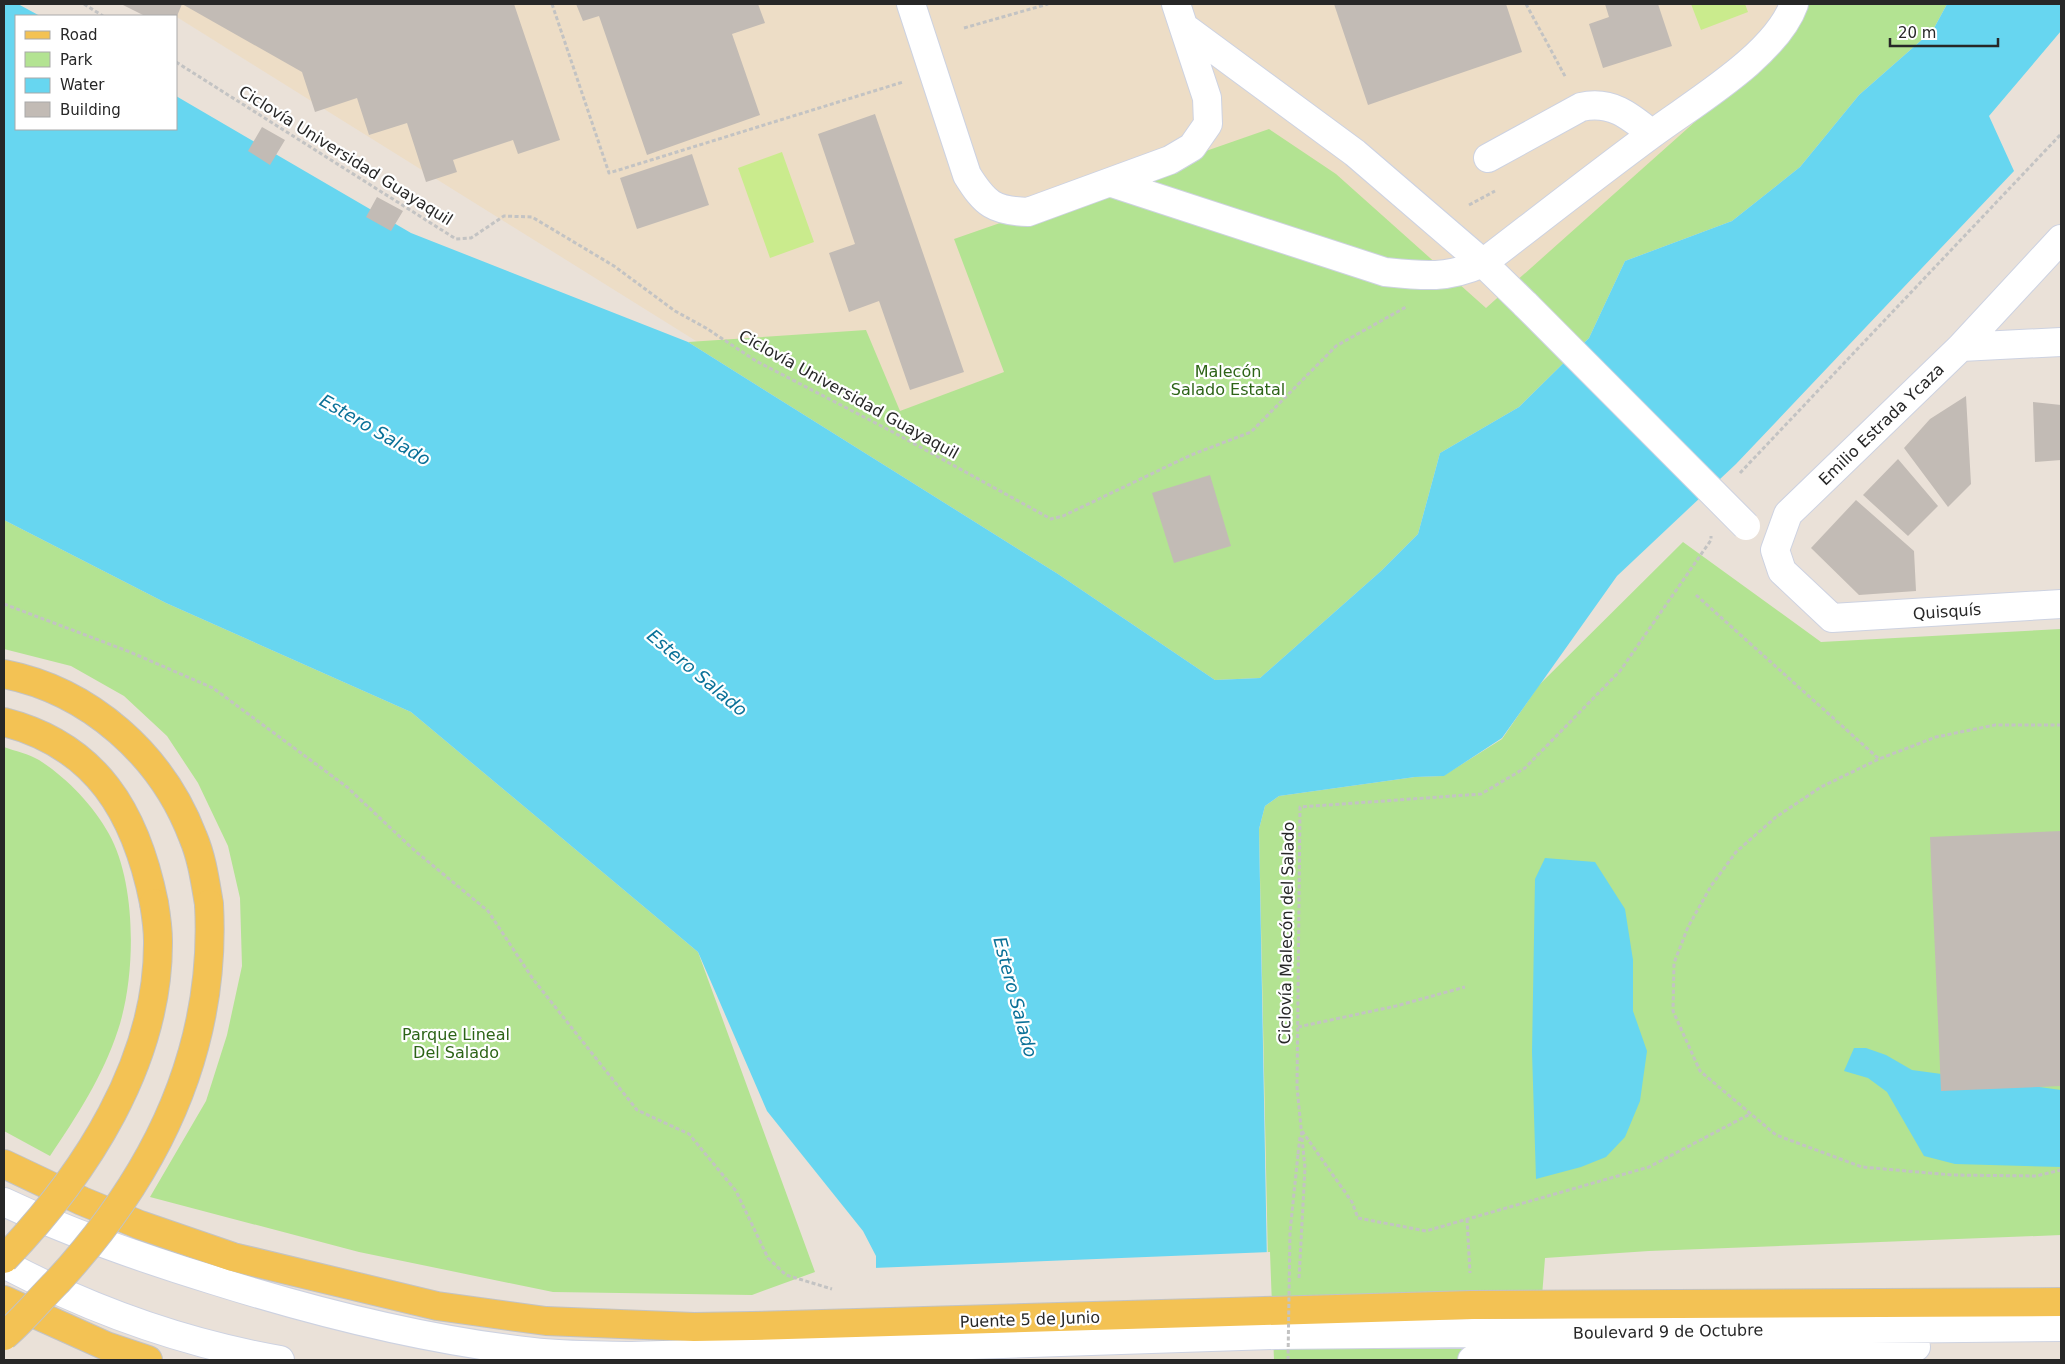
<svg xmlns="http://www.w3.org/2000/svg" width="2065" height="1364" viewBox="0 0 2065 1364" font-family="'DejaVu Sans',sans-serif">
<style>
.education{fill:#edddc6}
.green{fill:#b3e392}
.pitch{fill:#caeb8d}
.water{fill:#67d6f0}
.pier{fill:#eae1d8}
.building{fill:#c2bbb5}
.lines{fill:none;stroke-linecap:round;stroke-linejoin:round}
.minor-casing{stroke:#cdd2e1;stroke-width:30}
.major-casing{stroke:#c3c3c3;stroke-width:30}
.path{stroke:#c3c3c3;stroke-width:3;stroke-dasharray:4 2.5;stroke-linecap:butt}
.minor{stroke:#fff;stroke-width:28}
.major{stroke:#f3c254;stroke-width:28}
.minor-bridge-casing{stroke:#cdd2e1;stroke-width:30;stroke-linecap:butt}
.major-bridge-casing{stroke:#c3c3c3;stroke-width:30;stroke-linecap:butt}
.path-bridge{stroke:#c3c3c3;stroke-width:3;stroke-dasharray:4 2.5;stroke-linecap:butt}
.minor-bridge{stroke:#fff;stroke-width:28}
.major-bridge{stroke:#f3c254;stroke-width:28}
.labels{text-anchor:middle;stroke-width:4.5;stroke-linejoin:round;paint-order:stroke}
.street-label{font-size:16px;fill:#272727;stroke:#fff}
.park-label{font-size:16px;fill:#2d6417;stroke:#fff}
.water-label{font-size:18px;font-style:italic;fill:#0a7198;stroke:#fff}
</style>
<rect width="100%" height="100%" fill="#eae1d8"/>
<!-- education -->
<path class="education" d="M 156,4 L 1808,4 L 1252,645 L 757,379 Z"/>
<!-- green -->
<path class="green" d="M 1804,4 L 1947,4 L 1933,30 L 1859,95 L 1800,167 L 1732,221 L 1625,261 L 1589,338 L 1519,407 L 1440,453 L 1418,534 L 1381,571 L 1260,678 L 1215,680 L 1058,574 L 688,342 L 866,330 L 900,411 L 1004,372 L 954,239 L 1269,129 L 1336,174 L 1486,308 L 1706,112 Z
M 4,520 L 166,603 L 411,712 L 698,952 L 815,1272 L 752,1295 L 553,1292 L 359,1252 L 150,1197 L 206,1101 L 227,1035 L 242,966 L 240,898 L 228,846 L 198,783 L 167,736 L 124,696 L 71,666 L 4,649 Z
M 1683,542 L 1821,642 L 2061,629 L 2061,1235 L 1649,1251 L 1545,1258 L 1537,1360 L 1270,1360 L 1259,829 L 1265,806 L 1279,796 L 1415,777 L 1443,776 L 1502,739 L 1539,685 Z
M 4,747 C 15,751 29,754 39,760 C 67,778 93,805 109,834 C 137,884 136,976 118,1030 C 103,1076 77,1116 50,1156 L 4,1131 Z"/>
<!-- pitch -->
<path class="pitch" d="M 1691,4 L 1745,4 L 1748,12 L 1701,30 Z
M 782,152 L 814,242 L 770,258 L 738,168 Z"/>
<!-- water -->
<path class="water" d="M 4,4 L 18,4 L 40,16 L 16,16 L 16,129 L 176,129 L 176,96 L 411,233 L 688,342 L 1058,574 L 1215,680 L 1260,678 L 1381,571 L 1418,534 L 1440,453 L 1519,407 L 1589,338 L 1625,261 L 1732,221 L 1800,167 L 1859,95 L 1933,30 L 1947,4 L 2061,4 L 2061,31 L 1989,116 L 2014,171 L 1736,464 L 1617,576 L 1502,738 L 1444,776 L 1415,777 L 1279,796 L 1265,806 L 1259,829 L 1267,1263 L 876,1279 L 876,1256 L 863,1231 L 767,1111 L 698,952 L 411,712 L 166,603 L 4,520 Z
M 1545,858 L 1595,862 L 1625,909 L 1633,960 L 1633,1011 L 1647,1051 L 1640,1101 L 1625,1137 L 1606,1157 L 1581,1167 L 1536,1179 L 1532,1052 L 1535,879 Z
M 1854,1048 L 1866,1048 L 1886,1055 L 1912,1070 L 2061,1090 L 2061,1167 L 1955,1164 L 1924,1156 L 1887,1092 L 1868,1078 L 1844,1071 Z"/>
<!-- pier -->
<path class="pier" d="M 1270,1252 L 1274,1360 L 844,1360 L 873,1278 L 873,1268 Z"/>
<!-- building -->
<path class="building" d="M 121,4 L 514,4 L 560,140 L 518,154 L 513,140 L 453,160 L 457,172 L 426,182 L 407,123 L 369,135 L 357,98 L 315,112 L 302,72 L 182,4 L 177,16 L 145,16 Z
M 576,4 L 758,4 L 765,23 L 732,34 L 760,115 L 647,155 L 599,16 L 583,21 Z
M 1334,4 L 1506,4 L 1522,52 L 1368,105 Z
M 1605,4 L 1658,4 L 1672,46 L 1603,68 L 1589,24 L 1609,17 Z
M 875,114 L 964,372 L 910,390 L 879,301 L 849,312 L 829,253 L 855,244 L 818,134 Z
M 262,127 L 285,140 L 270,165 L 248,151 Z
M 692,154 L 709,205 L 637,229 L 620,178 Z
M 377,197 L 403,211 L 391,231 L 366,217 Z
M 1966,396 L 1971,484 L 1948,507 L 1904,448 L 1930,419 Z
M 2033,402 L 2061,405 L 2061,460 L 2035,462 Z
M 1898,459 L 1938,506 L 1908,536 L 1863,495 Z
M 1210,475 L 1231,546 L 1174,563 L 1152,493 Z
M 1856,500 L 1914,551 L 1916,591 L 1859,595 L 1811,548 Z
M 2061,831 L 2061,1086 L 1941,1091 L 1930,837 Z"/>
<g class="lines">
<!-- minor casing -->
<g class="minor-casing">
<path id="minor" d="M 911,4 L 967,175 C 985,204 994,211 1028,212 L 1170,160 L 1192,147 L 1208,124 L 1207,98 L 1176,4
M 1184,27 L 1355,153 L 1483,263 C 1539,220 1595,176 1652,134 C 1695,102 1776,55 1794,4
M 1488,158 L 1581,107 C 1611,100 1630,116 1652,134
M 1112,183 L 1385,272 C 1423,276 1447,279 1483,263 L 1526,305
M 2061,239 L 1961,347 L 1788,514 L 1775,550 L 1782,571 L 1832,618 L 2061,604
M 1961,347 L 2061,342
M 4,1202 C 72,1234 141,1258 213,1280 C 318,1313 424,1340 533,1352 C 566,1356 599,1355 632,1356 L 1275,1335 L 2061,1327
M 4,1264 C 91,1310 183,1343 280,1360
M 1472,1360 L 1916,1347"/>
</g>
<!-- major casing -->
<g class="major-casing">
<path id="major" d="M 4,674 C 90,691 162,755 193,837 C 202,858 205,881 209,904
M 4,722 C 97,746 136,813 154,903
M 4,1164 L 82,1201 L 140,1225 L 233,1257 L 437,1306 L 546,1321 L 694,1327 L 752,1326 L 1472,1305 L 2061,1302
M 4,1300 L 106,1346 L 148,1360"/>
</g>
<!-- path -->
<path class="path" d="M 84,4 L 103,16
M 552,4 L 609,173 L 903,82
M 1526,4 L 1566,78
M 964,28 L 1048,4
M 176,62 L 456,239 L 471,238 L 504,216 L 532,217 L 614,266 L 675,311 L 706,328 L 756,361 L 891,431 L 1051,519 L 1063,516 L 1191,455 L 1251,432 L 1336,346 L 1406,307
M 1469,205 L 1495,191
M 1740,473 L 2061,134
M 1696,595 L 1879,759
M 4,604 L 130,652 L 213,688 L 347,787 L 414,850 L 488,911 L 533,979 L 637,1110 L 689,1134 L 736,1191 L 768,1258 L 786,1275 L 832,1289
M 2061,725 L 1995,725 L 1936,737 L 1879,759 L 1821,787 L 1776,817 L 1736,852 L 1711,886 L 1688,927 L 1674,963 L 1673,1011 L 1700,1071 L 1776,1135 L 1862,1167 L 1952,1175 L 2036,1176 L 2061,1170
M 1298,1027 L 1396,1006 L 1465,987
M 1302,1131 L 1352,1202 L 1358,1218 L 1426,1231 L 1649,1167 L 1750,1114
M 1298,1154 L 1300,1137
M 1467,1219 L 1470,1273
M 1299,1278 L 1305,1168 L 1297,1087 L 1300,807 L 1481,794 L 1525,768 L 1620,671 L 1711,540 L 1711,536"/>
<!-- minor -->
<use href="#minor" class="minor"/>
<!-- major -->
<use href="#major" class="major"/>
<!-- minor-bridge casing -->
<g class="minor-bridge-casing">
<path id="minor-bridge" d="M 1526,305 L 1746,526"/>
</g>
<!-- major-bridge casing -->
<g class="major-bridge-casing">
<path id="major-bridge" d="M 4,1259 C 85,1175 159,1062 158,941 C 158,928 156,915 154,903
M 4,1336 C 23,1320 39,1300 57,1282 C 155,1176 217,1051 209,904"/>
</g>
<!-- path-bridge -->
<path class="path-bridge" d="M 1288,1360 L 1290,1232 L 1298,1154"/>
<!-- minor-bridge -->
<use href="#minor-bridge" class="minor-bridge"/>
<!-- major-bridge -->
<use href="#major-bridge" class="major-bridge"/>
</g>
<g class="labels">
<!-- street labels -->
<g class="street-label">
<text transform="translate(346 155) rotate(32)" y="6">Ciclovía Universidad Guayaquil</text>
<text transform="translate(849 394) rotate(29)" y="6">Ciclovía Universidad Guayaquil</text>
<text transform="translate(1881 424) rotate(-44)" y="6">Emilio Estrada Ycaza</text>
<text transform="translate(1947 611) rotate(-4)" y="6">Quisquís</text>
<text transform="translate(1286 933) rotate(-89)" y="6">Ciclovía Malecón del Salado</text>
<text transform="translate(1030 1319) rotate(-2)" y="6">Puente 5 de Junio</text>
<text transform="translate(1668 1331) rotate(-1)" y="6">Boulevard 9 de Octubre</text>
</g>
<!-- park labels -->
<g class="park-label">
<text x="1228" y="377">Malecón<tspan x="1228" dy="18">Salado Estatal</tspan></text>
<text x="456" y="1040">Parque Lineal<tspan x="456" dy="18">Del Salado</tspan></text>
</g>
<!-- water labels -->
<g class="water-label">
<text transform="translate(375 430) rotate(30)" y="6">Estero Salado</text>
<text transform="translate(697 673) rotate(40)" y="6">Estero Salado</text>
<text transform="translate(1015 997) rotate(75)" y="6">Estero Salado</text>
</g>
</g>
<!-- border -->
<rect width="2065" height="1364" fill="none" stroke="#272727" stroke-width="10"/>
<!-- legend -->
<rect x="15" y="15" width="162" height="115" fill="#ffffff" stroke="#a9a9a9"/>
<rect x="25" y="31" width="25" height="8" fill="#f3c254" stroke="#a9a9a9"/>
<text x="60" y="40" font-size="15" fill="#272727">Road</text>
<rect x="25" y="52" width="25" height="15" fill="#b3e392" stroke="#a9a9a9"/>
<text x="60" y="65" font-size="15" fill="#272727">Park</text>
<rect x="25" y="78" width="25" height="15" fill="#67d6f0" stroke="#a9a9a9"/>
<text x="60" y="90" font-size="15" fill="#272727">Water</text>
<rect x="25" y="102" width="25" height="15" fill="#c2bbb5" stroke="#a9a9a9"/>
<text x="60" y="115" font-size="15" fill="#272727">Building</text>
<!-- scale -->
<path d="M1890 38v8h108v-8" fill="none" stroke="#272727" stroke-width="2.5"/>
<text x="1898" y="38" font-size="15" fill="#272727" stroke="#ffffff" stroke-width="4" paint-order="stroke">20 m</text>
</svg>
